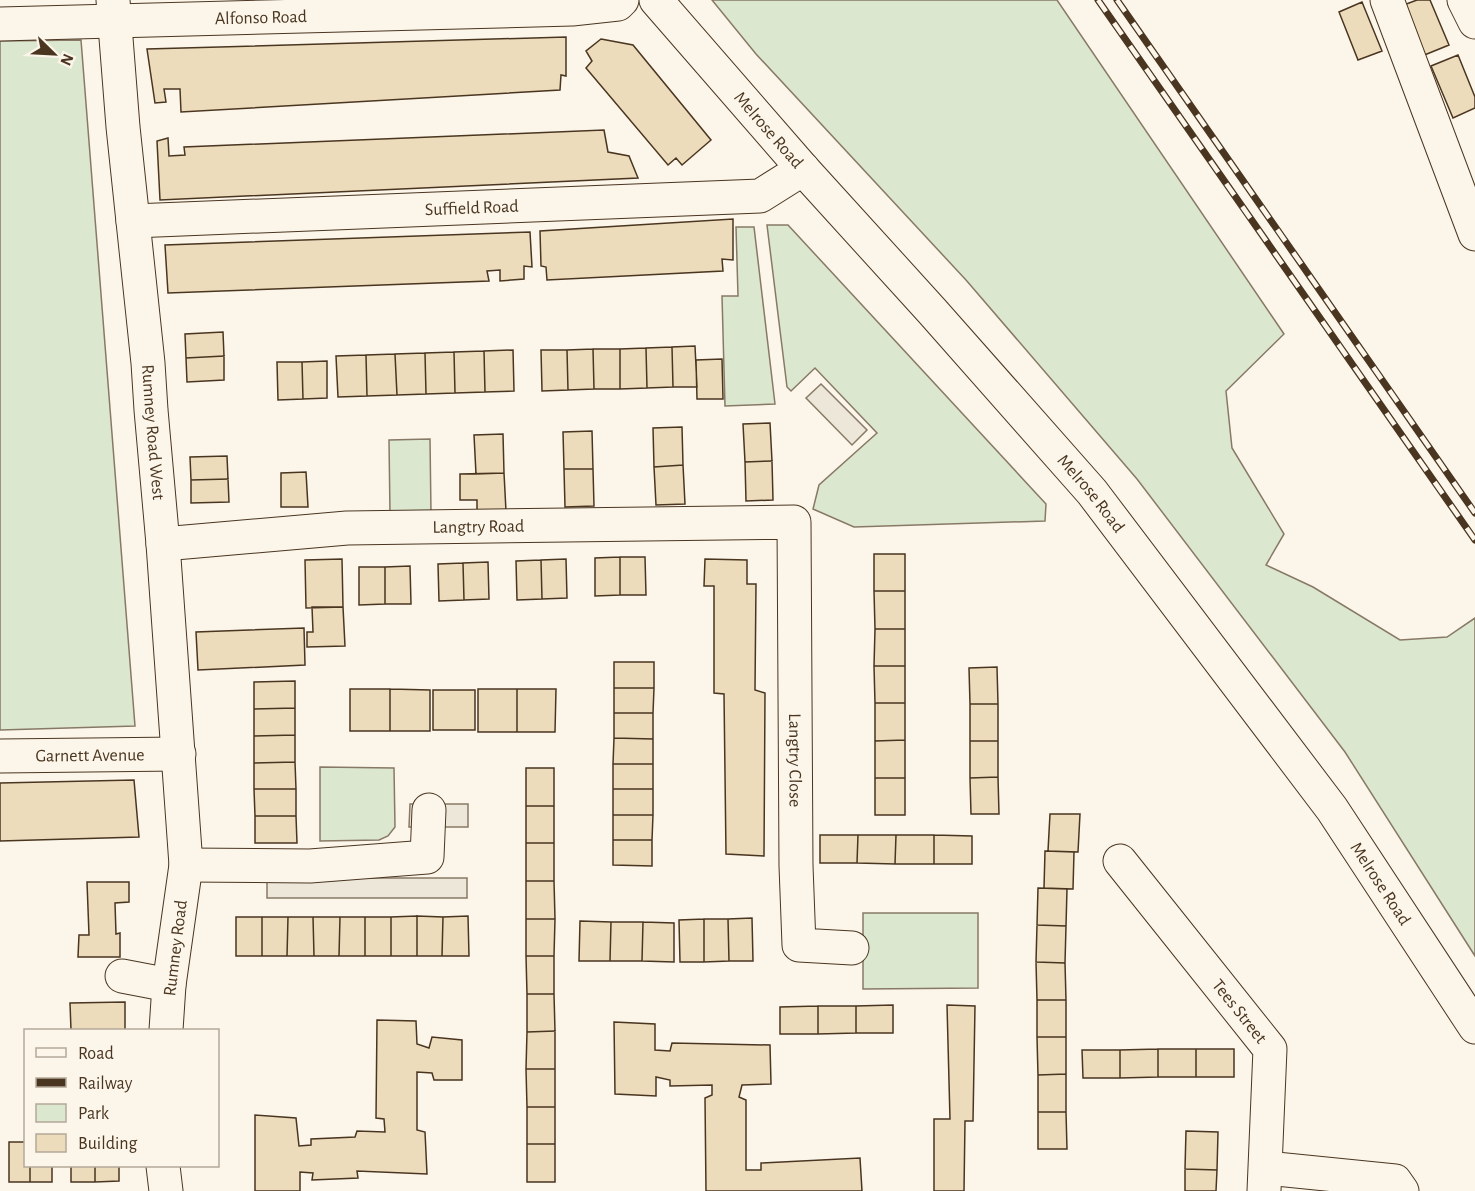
<svg xmlns="http://www.w3.org/2000/svg" width="1475" height="1191" viewBox="0 0 1475 1191" font-family="'Alegreya Sans',sans-serif">
<style>
.green{fill:#dce7d0;stroke:#887966;stroke-width:1.5}
.parking{fill:#ede7d9;stroke:#887966;stroke-width:1.5}
.building{fill:#ecdcbc;stroke:#4a3520;stroke-width:1.5}
.lines{fill:none;stroke-linecap:round;stroke-linejoin:round}
.minor-casing{stroke:#4a3520;stroke-width:35}
.major-casing{stroke:#4a3520;stroke-width:35}
.minor{stroke:#fbf6e9;stroke-width:33}
.major{stroke:#fbf6e9;stroke-width:33}
.rail-casing{stroke:#4a3520;stroke-width:7}
.rail{stroke:#fbf6e9;stroke-width:4.5;stroke-dasharray:14;stroke-linecap:butt}
.labels{text-anchor:middle;stroke-width:4.5;stroke-linejoin:round;paint-order:stroke}
.street-label{font-size:18px;fill:#4a3520;stroke:#fbf6e9}
</style>
<rect width="100%" height="100%" fill="#fbf6e9"/>
<!-- green -->
<path class="green" d="M 712,0 L 1057,0 L 1284,334 L 1226,391 L 1232,448 L 1284,534 L 1266,565 L 1313,587 L 1400,640 L 1447,637 L 1475,618 L 1475,956 L 1345,752 L 1137,479 L 966,280 L 756,54 Z
M 81,40 L 135,726 L 0,730 L 0,41 Z
M 767,225 L 788,225 L 1046,504 L 1045,521 L 854,527 L 813,509 L 819,485 L 877,433 L 815,368 L 791,391 L 787,387 Z
M 736,227 L 754,227 L 775,404 L 725,406 L 722,296 L 738,296 Z
M 430,439 L 431,513 L 390,514 L 389,440 Z
M 320,767 L 394,768 L 395,827 L 388,836 L 379,840 L 320,841 Z
M 863,913 L 978,913 L 978,988 L 863,989 Z"/>
<!-- parking -->
<path class="parking" d="M 821,384 L 867,430 L 852,445 L 806,398 Z
M 410,804 L 468,804 L 468,827 L 409,827 Z
M 267,878 L 467,878 L 467,898 L 267,898 Z"/>
<!-- building -->
<path class="building" d="M 1417,0 L 1430,0 L 1449,45 L 1422,56 L 1401,6 Z
M 1362,2 L 1382,51 L 1358,60 L 1339,12 Z
M 566,37 L 566,76 L 561,75 L 560,90 L 181,112 L 180,89 L 164,89 L 166,102 L 155,103 L 147,49 Z
M 601,39 L 633,45 L 711,140 L 682,165 L 676,158 L 668,165 L 586,68 L 592,61 L 586,51 Z
M 1458,55 L 1475,97 L 1475,108 L 1453,118 L 1431,66 Z
M 604,130 L 608,152 L 629,156 L 638,178 L 160,200 L 157,141 L 168,138 L 169,156 L 185,155 L 184,147 Z
M 733,219 L 733,260 L 722,259 L 723,271 L 547,280 L 546,267 L 541,266 L 540,231 Z
M 530,232 L 532,267 L 524,266 L 524,279 L 500,281 L 500,270 L 487,271 L 489,281 L 168,293 L 165,245 Z
M 223,332 L 224,356 L 186,358 L 185,334 Z
M 695,346 L 697,387 L 673,387 L 672,347 Z
M 672,347 L 673,387 L 647,388 L 646,348 Z
M 646,348 L 647,388 L 620,389 L 620,349 Z
M 593,349 L 620,349 L 620,389 L 594,389 Z
M 593,349 L 594,389 L 568,390 L 567,350 Z
M 513,350 L 514,391 L 485,392 L 484,351 Z
M 541,350 L 567,350 L 568,390 L 542,391 Z
M 484,351 L 485,392 L 455,393 L 454,352 Z
M 454,352 L 455,393 L 426,394 L 425,353 Z
M 425,353 L 426,394 L 397,395 L 395,354 Z
M 395,354 L 397,395 L 367,396 L 366,355 Z
M 366,355 L 367,396 L 338,397 L 336,356 Z
M 224,356 L 224,380 L 187,382 L 186,358 Z
M 722,359 L 723,399 L 697,399 L 696,360 Z
M 327,361 L 327,398 L 303,399 L 302,362 Z
M 277,362 L 302,362 L 303,399 L 278,400 Z
M 770,423 L 772,461 L 745,462 L 743,424 Z
M 682,427 L 683,465 L 654,467 L 653,428 Z
M 592,431 L 593,469 L 564,469 L 563,432 Z
M 503,434 L 504,473 L 476,474 L 474,435 Z
M 227,456 L 228,479 L 191,480 L 190,457 Z
M 772,461 L 773,500 L 746,501 L 745,462 Z
M 683,465 L 685,504 L 656,505 L 654,467 Z
M 564,469 L 593,469 L 594,506 L 565,507 Z
M 306,472 L 308,507 L 281,507 L 281,473 Z
M 504,473 L 506,511 L 477,512 L 477,500 L 460,500 L 460,474 Z
M 228,479 L 229,502 L 191,503 L 191,480 Z
M 874,554 L 905,554 L 905,591 L 874,591 Z
M 620,557 L 620,595 L 595,596 L 595,558 Z
M 620,557 L 645,557 L 646,595 L 620,595 Z
M 342,559 L 343,607 L 306,608 L 305,560 Z
M 566,559 L 567,598 L 542,599 L 541,560 Z
M 705,559 L 747,560 L 747,584 L 756,584 L 755,690 L 765,693 L 764,856 L 726,854 L 724,694 L 714,693 L 714,586 L 704,586 Z
M 541,560 L 542,599 L 517,600 L 516,561 Z
M 488,562 L 489,599 L 464,600 L 463,563 Z
M 463,563 L 464,600 L 439,601 L 438,564 Z
M 410,566 L 411,604 L 385,604 L 385,567 Z
M 359,567 L 385,567 L 385,604 L 359,605 Z
M 874,591 L 905,591 L 905,629 L 875,629 Z
M 312,607 L 343,607 L 345,646 L 307,647 L 307,632 L 313,632 Z
M 304,628 L 305,665 L 198,670 L 196,632 Z
M 875,629 L 905,629 L 905,666 L 874,666 Z
M 614,662 L 654,662 L 654,688 L 614,688 Z
M 874,666 L 905,666 L 905,703 L 875,703 Z
M 997,667 L 998,704 L 970,704 L 969,668 Z
M 295,681 L 295,708 L 254,709 L 254,682 Z
M 614,688 L 654,688 L 653,713 L 614,713 Z
M 350,689 L 390,689 L 390,731 L 350,731 Z
M 390,689 L 430,690 L 430,731 L 390,731 Z
M 478,689 L 517,689 L 517,732 L 478,732 Z
M 517,689 L 556,689 L 555,732 L 517,732 Z
M 433,690 L 475,690 L 475,730 L 433,730 Z
M 875,703 L 905,703 L 905,740 L 875,741 Z
M 970,704 L 998,704 L 998,741 L 970,741 Z
M 295,708 L 295,735 L 254,736 L 254,709 Z
M 614,713 L 653,713 L 653,739 L 614,738 Z
M 295,735 L 295,762 L 254,763 L 254,736 Z
M 614,738 L 653,739 L 653,764 L 613,764 Z
M 905,740 L 905,778 L 875,778 L 875,741 Z
M 970,741 L 998,741 L 998,777 L 970,778 Z
M 295,762 L 296,789 L 254,789 L 254,763 Z
M 613,764 L 653,764 L 653,789 L 613,789 Z
M 526,768 L 554,768 L 554,806 L 526,806 Z
M 998,777 L 999,814 L 971,814 L 970,778 Z
M 875,778 L 905,778 L 905,815 L 875,815 Z
M 134,780 L 139,837 L 0,841 L 0,783 Z
M 254,789 L 296,789 L 296,816 L 255,816 Z
M 613,789 L 653,789 L 653,815 L 613,815 Z
M 526,806 L 554,806 L 554,843 L 526,843 Z
M 1050,814 L 1080,814 L 1078,852 L 1048,851 Z
M 613,815 L 653,815 L 652,840 L 613,840 Z
M 255,816 L 296,816 L 297,843 L 255,843 Z
M 820,835 L 858,835 L 857,863 L 820,863 Z
M 858,835 L 896,835 L 895,864 L 857,863 Z
M 896,835 L 934,835 L 934,864 L 895,864 Z
M 934,835 L 972,836 L 972,864 L 934,864 Z
M 613,840 L 652,840 L 652,866 L 613,865 Z
M 526,843 L 554,843 L 554,881 L 526,881 Z
M 1045,851 L 1074,852 L 1073,889 L 1044,888 Z
M 526,881 L 554,881 L 555,919 L 526,919 Z
M 87,882 L 129,882 L 129,902 L 115,903 L 116,934 L 120,933 L 120,957 L 78,957 L 79,935 L 89,935 Z
M 1038,888 L 1067,889 L 1066,926 L 1037,925 Z
M 417,916 L 443,917 L 442,956 L 417,956 Z
M 417,916 L 417,956 L 391,956 L 391,917 Z
M 468,916 L 469,956 L 442,956 L 443,917 Z
M 236,917 L 262,917 L 262,956 L 236,956 Z
M 262,917 L 288,917 L 287,956 L 262,956 Z
M 288,917 L 313,917 L 314,956 L 287,956 Z
M 313,917 L 340,917 L 339,956 L 314,956 Z
M 340,917 L 365,917 L 365,956 L 339,956 Z
M 365,917 L 391,917 L 391,956 L 365,956 Z
M 752,918 L 753,961 L 729,961 L 728,919 Z
M 526,919 L 555,919 L 554,956 L 526,956 Z
M 704,919 L 704,962 L 680,962 L 679,920 Z
M 704,919 L 728,919 L 729,961 L 704,962 Z
M 580,921 L 611,922 L 610,961 L 579,961 Z
M 611,922 L 643,922 L 642,961 L 610,961 Z
M 643,922 L 674,923 L 674,962 L 642,961 Z
M 1037,925 L 1066,926 L 1065,963 L 1036,962 Z
M 526,956 L 554,956 L 554,994 L 527,994 Z
M 1036,962 L 1065,963 L 1066,1000 L 1037,1000 Z
M 527,994 L 554,994 L 555,1031 L 527,1032 Z
M 1037,1000 L 1066,1000 L 1066,1037 L 1037,1037 Z
M 125,1002 L 125,1030 L 71,1030 L 70,1003 Z
M 893,1005 L 893,1033 L 856,1033 L 856,1006 Z
M 947,1005 L 975,1006 L 973,1121 L 965,1121 L 964,1191 L 934,1191 L 934,1119 L 950,1119 Z
M 818,1006 L 818,1034 L 780,1034 L 780,1007 Z
M 818,1006 L 856,1006 L 856,1033 L 818,1034 Z
M 377,1020 L 416,1021 L 417,1044 L 429,1048 L 432,1037 L 462,1040 L 462,1080 L 434,1080 L 432,1073 L 417,1072 L 417,1130 L 425,1132 L 427,1174 L 357,1171 L 358,1178 L 312,1180 L 313,1173 L 300,1172 L 300,1191 L 255,1191 L 255,1115 L 296,1118 L 299,1146 L 311,1145 L 311,1139 L 355,1137 L 357,1131 L 385,1132 L 384,1119 L 376,1118 Z
M 614,1022 L 655,1024 L 655,1050 L 670,1051 L 672,1043 L 770,1045 L 771,1084 L 742,1085 L 739,1097 L 746,1100 L 746,1170 L 761,1170 L 761,1163 L 860,1158 L 862,1191 L 706,1191 L 705,1098 L 712,1095 L 712,1085 L 670,1086 L 670,1080 L 656,1077 L 656,1096 L 615,1094 Z
M 555,1031 L 555,1069 L 526,1069 L 527,1032 Z
M 1037,1037 L 1066,1037 L 1066,1074 L 1038,1075 Z
M 1158,1049 L 1196,1049 L 1196,1077 L 1158,1077 Z
M 1158,1049 L 1158,1077 L 1120,1078 L 1120,1050 Z
M 1196,1049 L 1234,1049 L 1234,1077 L 1196,1077 Z
M 1082,1050 L 1120,1050 L 1120,1078 L 1083,1078 Z
M 526,1069 L 555,1069 L 555,1107 L 527,1107 Z
M 1066,1074 L 1066,1112 L 1038,1112 L 1038,1075 Z
M 527,1107 L 555,1107 L 555,1144 L 527,1144 Z
M 1038,1112 L 1066,1112 L 1067,1149 L 1038,1149 Z
M 1186,1131 L 1218,1132 L 1217,1170 L 1185,1169 Z
M 9,1142 L 26,1142 L 26,1166 L 30,1166 L 30,1182 L 9,1182 Z
M 527,1144 L 555,1144 L 555,1182 L 527,1182 Z
M 30,1166 L 52,1166 L 52,1182 L 30,1182 Z
M 71,1166 L 95,1166 L 95,1182 L 71,1182 Z
M 95,1166 L 119,1166 L 119,1181 L 95,1182 Z
M 1185,1169 L 1217,1170 L 1216,1191 L 1185,1191 Z"/>
<g class="lines">
<!-- minor casing -->
<g class="minor-casing">
<g id="minor">
<path id="s1" d="M 113,0 L 123,127 L 148,363 L 151,410 L 163,544 L 186,865 L 169,985 L 166,1030"/>
<path d="M 1387,0 L 1475,234"/>
<path d="M 1464,0 L 1475,22"/>
<path id="s2" d="M 0,24 L 572,9 L 618,4 L 622,0"/>
<path id="s3" d="M 133,221 L 760,196 L 803,169"/>
<path id="s4" d="M 163,544 L 347,528 L 794,522 L 796,866 L 799,945 L 852,948"/>
<path id="s5" d="M 0,756 L 179,754"/>
<path id="s6" d="M 1120,861 L 1270,1049 L 1264,1191"/>
<path d="M 186,865 L 310,866 L 427,857 L 429,810"/>
<path d="M 122,976 L 169,985"/>
<path d="M 163,1166 L 166,1191"/>
<path d="M 1266,1168 L 1395,1181 L 1402,1191"/>
</g>
</g>
<!-- major casing -->
<g class="major-casing">
<g id="major">
<path id="s7" d="M 656,0 L 803,169 L 932,311 L 1092,492 L 1332,809 L 1475,1027"/>
</g>
</g>
<!-- minor -->
<use href="#minor" class="minor"/>
<!-- major -->
<use href="#major" class="major"/>
<!-- rail casing -->
<g class="rail-casing">
<path id="rail" d="M 1098,0 L 1475,540
M 1117,0 L 1475,513"/>
</g>
<!-- rail -->
<use href="#rail" class="rail"/>
</g>
<g class="labels">
<!-- street labels -->
<g class="street-label">
<text dy="6" stroke="none"><textPath href="#s2" startOffset="261">Alfonso Road</textPath></text>
<text dy="6" stroke="none"><textPath href="#s7" startOffset="172">Melrose Road</textPath></text>
<text dy="6" stroke="none"><textPath href="#s3" startOffset="339">Suffield Road</textPath></text>
<text dy="6" stroke="none"><textPath href="#s1" startOffset="434">Rumney Road West</textPath></text>
<text dy="6" stroke="none"><textPath href="#s7" startOffset="658">Melrose Road</textPath></text>
<text dy="6" stroke="none"><textPath href="#s4" startOffset="316">Langtry Road</textPath></text>
<text dy="6" stroke="none"><textPath href="#s5" startOffset="90">Garnett Avenue</textPath></text>
<text dy="6" stroke="none"><textPath href="#s4" startOffset="870">Langtry Close</textPath></text>
<text dy="6" stroke="none"><textPath href="#s7" startOffset="1144">Melrose Road</textPath></text>
<text transform="translate(175 948) rotate(-83)" y="6">Rumney Road</text>
<text dy="6" stroke="none"><textPath href="#s6" startOffset="192">Tees Street</textPath></text>
</g>
</g>
<!-- legend -->
<rect x="24" y="1029" width="195" height="138" fill="#fbf6e9" stroke="#b4a999" stroke-width="1.5"/>
<rect x="36" y="1048" width="30" height="9" fill="#fbf6e9" stroke="#b4a999" stroke-width="1.5"/>
<text x="78" y="1059" font-size="18" fill="#4a3520">Road</text>
<rect x="36" y="1078" width="30" height="9" fill="#4a3520" stroke="#b4a999" stroke-width="1.5"/>
<text x="78" y="1089" font-size="18" fill="#4a3520">Railway</text>
<rect x="36" y="1104" width="30" height="18" fill="#dce7d0" stroke="#b4a999" stroke-width="1.5"/>
<text x="78" y="1119" font-size="18" fill="#4a3520">Park</text>
<rect x="36" y="1134" width="30" height="18" fill="#ecdcbc" stroke="#b4a999" stroke-width="1.5"/>
<text x="78" y="1149" font-size="18" fill="#4a3520">Building</text>
<!-- north arrow -->
<g transform="translate(54 54) rotate(114)" stroke="#fbf6e9" stroke-width="4.5" paint-order="stroke">
<path d="M0-4.5L10 22L0 15L-10 22Z" fill="#4a3520"/>
<text y="-9" font-size="16" font-weight="bold" text-anchor="middle" fill="#4a3520">N</text>
</g>
</svg>
